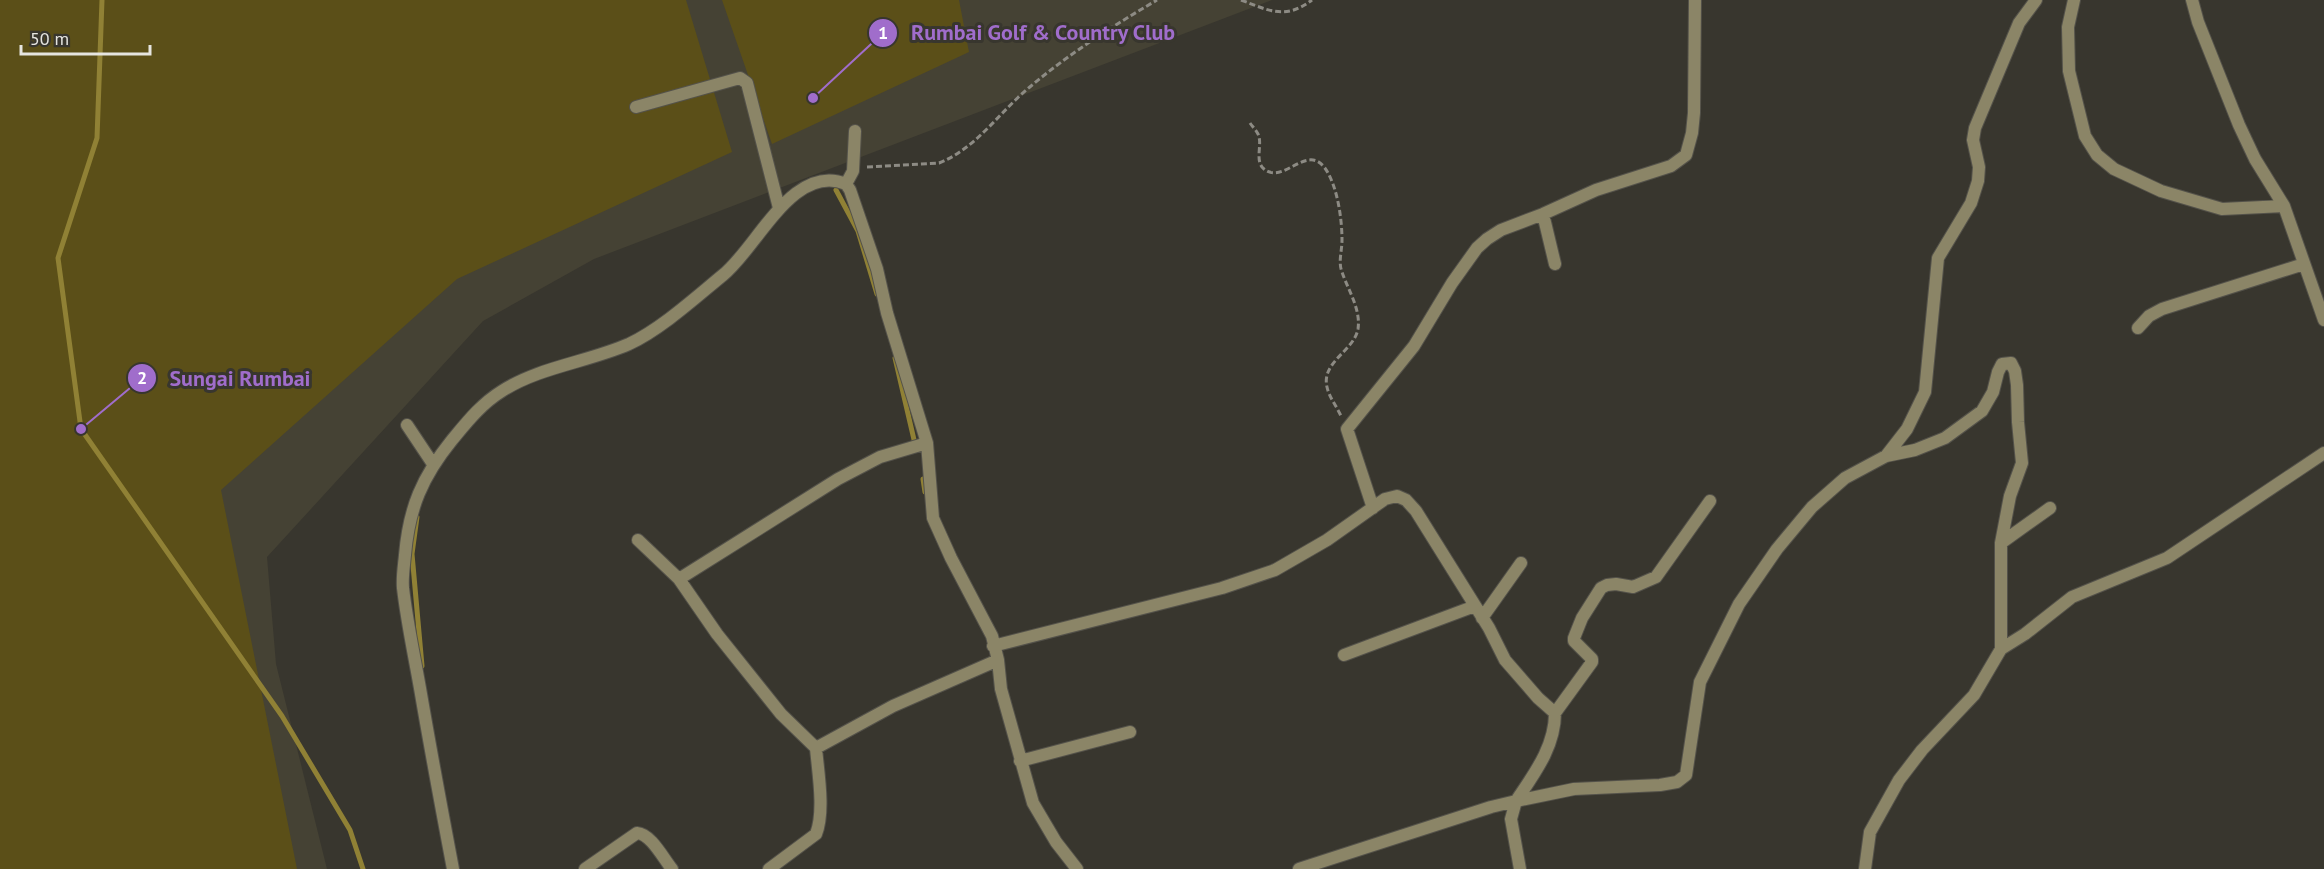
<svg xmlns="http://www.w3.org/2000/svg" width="2324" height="869" viewBox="0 0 2324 869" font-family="'PT Sans',sans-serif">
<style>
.built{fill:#454234}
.green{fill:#5b4f18}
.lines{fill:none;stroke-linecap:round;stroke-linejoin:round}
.stream{stroke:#908135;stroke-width:5}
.street-casing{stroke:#54524a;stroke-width:14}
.path{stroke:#8d8b84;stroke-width:3;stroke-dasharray:6 3;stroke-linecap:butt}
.street{stroke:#8b8567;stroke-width:12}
.leader{fill:none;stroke:#a06dcb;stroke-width:2}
.callout-dot{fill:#a06dcb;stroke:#38362e;stroke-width:2}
.mark-label{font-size:18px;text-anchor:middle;font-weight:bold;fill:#fff}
.callout-label{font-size:22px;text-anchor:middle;font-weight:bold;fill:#a06dcb;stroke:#38362e;stroke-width:6;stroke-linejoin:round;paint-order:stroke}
</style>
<rect width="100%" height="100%" fill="#38362e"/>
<!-- built -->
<path class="built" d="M 0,0 L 1272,0 L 594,259 L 483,321 L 267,557 L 276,664 L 327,869 L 0,869 Z"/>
<!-- green -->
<path class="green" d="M 0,0 L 686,0 L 732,152 L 457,279 L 221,490 L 297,869 L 0,869 Z
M 722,0 L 959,0 L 969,52 L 772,144 Z"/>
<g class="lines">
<!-- stream -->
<path class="stream" d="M 102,0 L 97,138 L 58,258 L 81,429 L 282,716 L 350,830 L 363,869
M 836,190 L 858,231 L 877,294
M 895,358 L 915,444
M 923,479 L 925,492
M 417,517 L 412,554 L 422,666"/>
<!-- street casing -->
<g class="street-casing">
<path id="street" d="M 2074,0 L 2068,27 L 2069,71 L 2085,136 L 2097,155 L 2114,169 L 2161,191 L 2222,209 L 2284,206
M 2192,0 L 2198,22 L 2239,125 L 2255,159 L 2284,206 L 2324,320
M 636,107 L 740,78 L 747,83 L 779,208
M 846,184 L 853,171 L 855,131
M 1543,214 L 1555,264
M 2138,328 L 2149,316 L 2162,309 L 2304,264
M 407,425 L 433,464
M 1886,456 L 1907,429 L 1925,392 L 1938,258 L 1971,203 L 1978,181 L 1979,167 L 1973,140 L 1975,128 L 2019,23 L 2036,0
M 1373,508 L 1347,429 L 1414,346 L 1452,283 L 1477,248 L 1487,239 L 1501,230 L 1543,214 L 1596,190 L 1671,166 L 1686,155 L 1692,133 L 1694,113 L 1695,0
M 638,540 L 679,579 L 717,634 L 781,714 L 816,748 C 818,772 825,811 816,834 L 769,869
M 2001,543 L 2050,508
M 679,579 L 838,479 L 880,457 L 927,443
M 1482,618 L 1521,563
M 993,646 L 1222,588 L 1275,570 L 1327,540 L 1385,499 L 1397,496 L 1406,500 L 1416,511 L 1489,628 L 1505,660 L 1538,698 L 1555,713 C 1555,747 1534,774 1516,801
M 1344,655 L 1475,606
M 1555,713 L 1592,662 L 1592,659 L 1574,641 L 1574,638 L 1582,618 L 1601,588 L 1607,585 L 1616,584 L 1633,587 L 1656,577 L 1710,501
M 816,748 L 893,706 L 998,660
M 1020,761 L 1130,732
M 1516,801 L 1574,789 L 1660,785 L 1677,782 L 1686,775 L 1700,682 L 1739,604 L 1777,549 L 1812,507 L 1845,478 L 1886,456 L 1915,450 L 1945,438 L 1982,411 L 1993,392 L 1998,372 L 2002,364 L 2011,363 L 2015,371 L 2017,385 L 2018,422 L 2022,463 L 2010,496 L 2001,543 L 2001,649
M 453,869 C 442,811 431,752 421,694 C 415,659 407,623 403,588 C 402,577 404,566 405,555 C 409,508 422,477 452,440 C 467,422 481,404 502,391 C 539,367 588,362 629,344 C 661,329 695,298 723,275 C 757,248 793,162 846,184 L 850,190 L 877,269 L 887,313 L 927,443 L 933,518 L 951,558 L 992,636 L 998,660 L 1001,689 L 1033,803 L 1056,842 L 1077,869
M 585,869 L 637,833 C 651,834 663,858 672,869
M 1299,869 L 1491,807 L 1516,801 L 1511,819 L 1520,869
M 1865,869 L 1870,832 L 1899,780 L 1922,750 L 1974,695 L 2001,649 L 2025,634 L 2072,597 L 2167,558 L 2324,453"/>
</g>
<!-- path -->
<path class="path" d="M 1241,0 C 1270,11 1285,20 1312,0
M 1250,123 C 1252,126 1256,130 1258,134 C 1263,144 1254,161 1264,169 C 1285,186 1309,138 1328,173 C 1338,191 1342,220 1342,240 C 1342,251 1338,262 1342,272 C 1348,290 1361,309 1358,329 C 1354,351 1321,362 1327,387 C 1329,397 1337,407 1341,416
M 867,167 L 939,163 C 976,149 1001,110 1031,86 C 1070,53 1113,26 1157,0"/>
<!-- street -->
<use href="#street" class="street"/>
</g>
<!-- callouts -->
<path class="leader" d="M813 98L883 33M81 429L142 378"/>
<g class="callout-dot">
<circle cx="813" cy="98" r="6"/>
<circle cx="81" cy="429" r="6"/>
<circle cx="883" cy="33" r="15"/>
<circle cx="142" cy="378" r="15"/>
</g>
<g class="mark-label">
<text x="883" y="39">1</text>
<text x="142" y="384">2</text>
</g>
<g class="callout-label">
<text x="1043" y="40">Rumbai Golf &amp; Country Club</text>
<text x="240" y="386">Sungai Rumbai</text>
</g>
<!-- scale -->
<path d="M21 45v9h129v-9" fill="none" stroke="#e6e5e0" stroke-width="3"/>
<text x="30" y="45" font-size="18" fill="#e6e5e0" stroke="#38362e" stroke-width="4.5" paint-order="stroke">50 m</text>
</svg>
